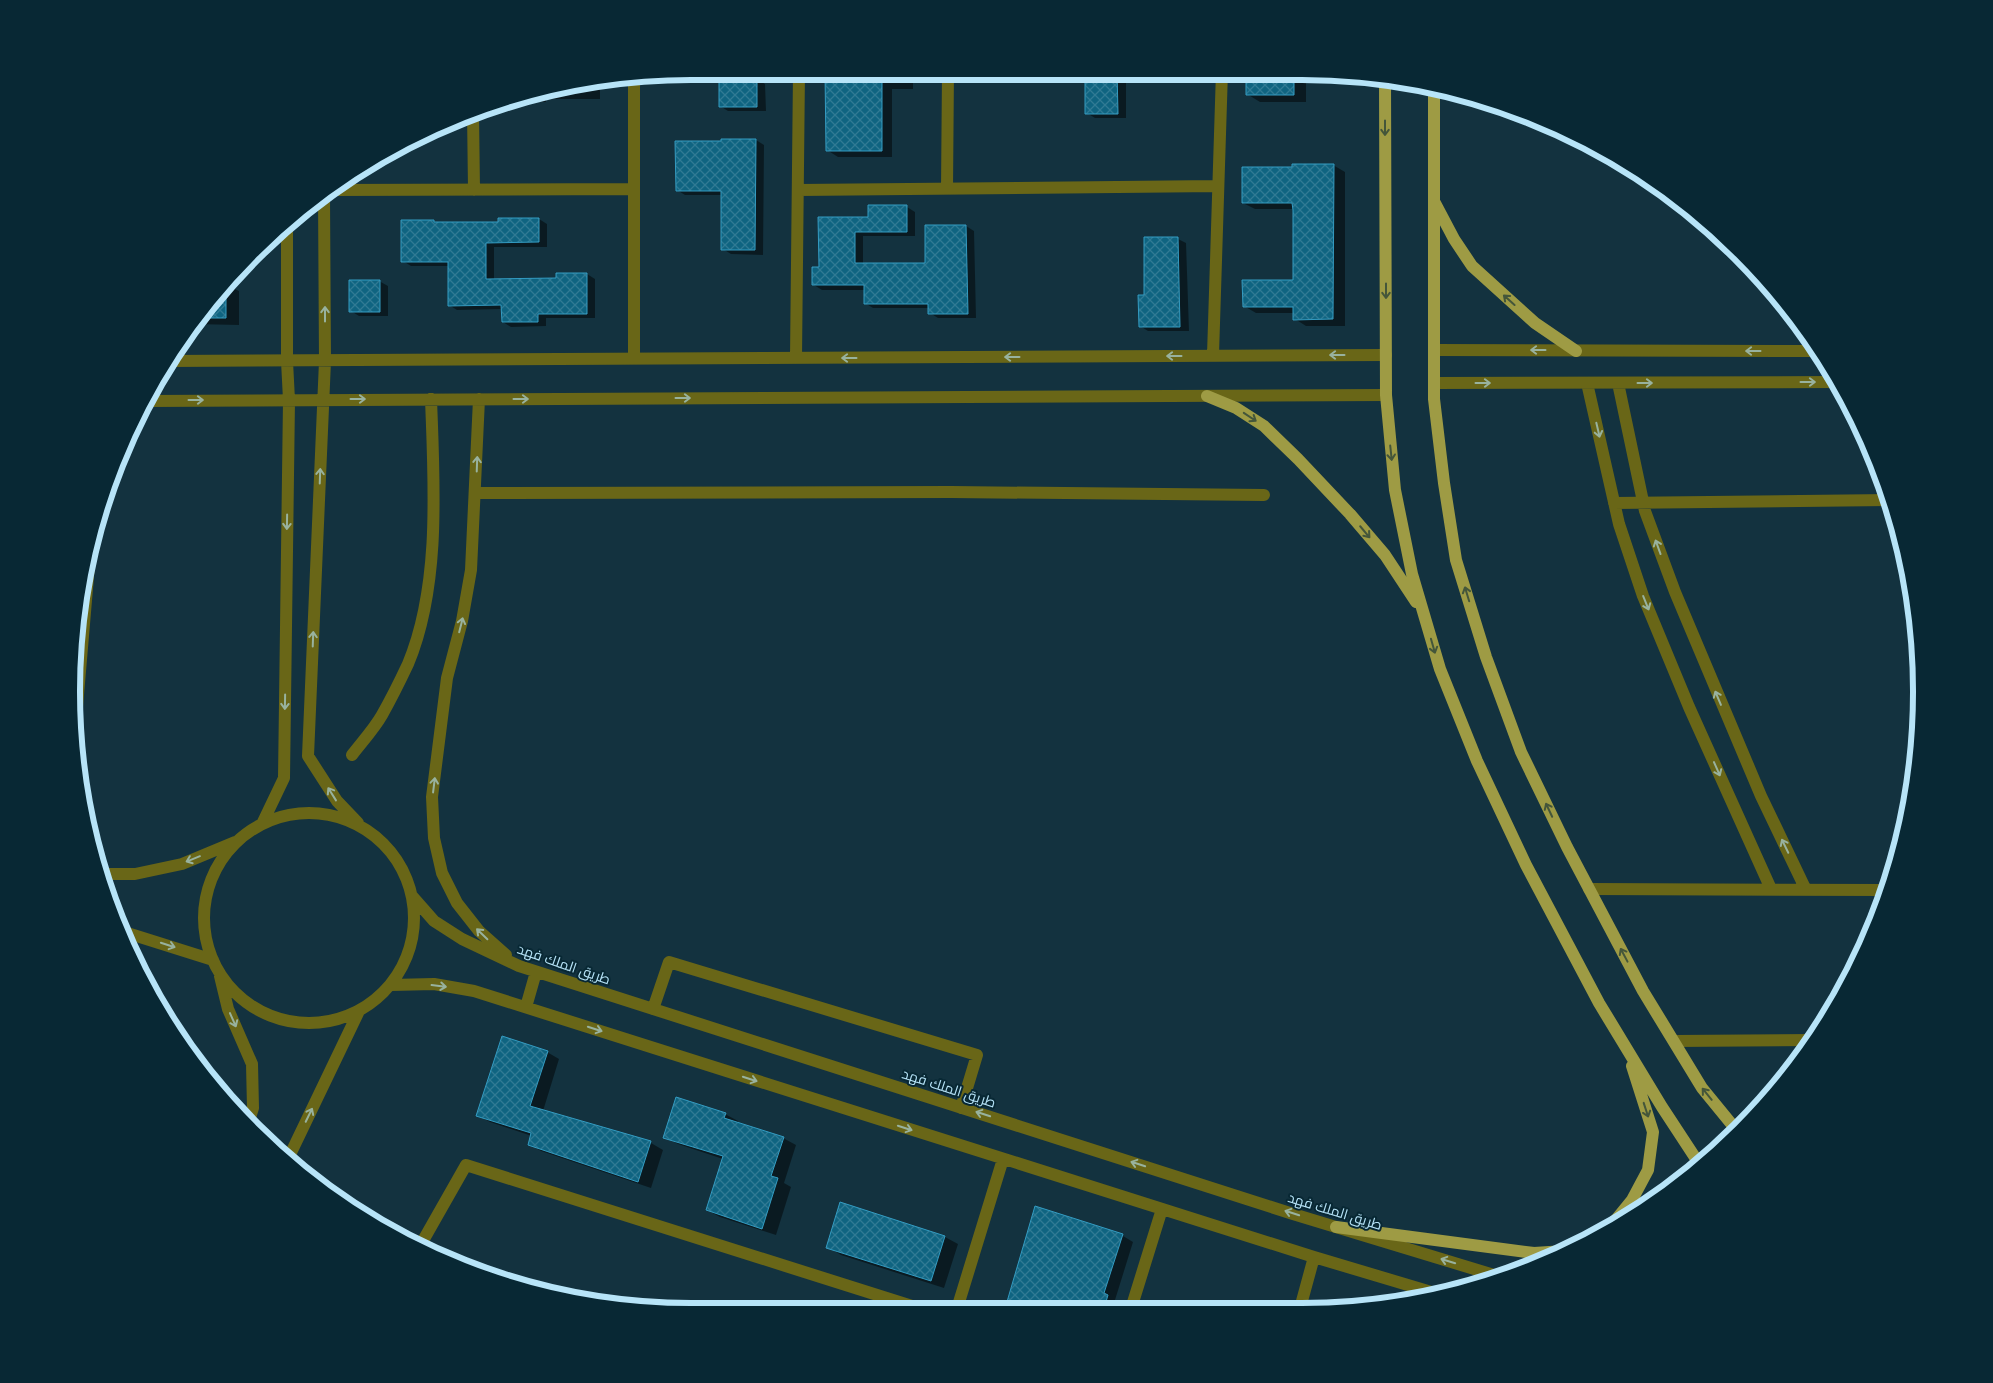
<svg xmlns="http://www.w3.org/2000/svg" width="1993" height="1383" viewBox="0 0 1993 1383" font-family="'Fira Sans',Cairo,sans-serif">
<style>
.shadow{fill:#0007}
.building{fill:url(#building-cross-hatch);stroke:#349cc2}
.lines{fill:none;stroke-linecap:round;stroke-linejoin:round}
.minor{stroke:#696617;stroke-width:12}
.major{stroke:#9e9b44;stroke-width:12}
.oneway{stroke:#44563a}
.oneway2{stroke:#98b29e}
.labels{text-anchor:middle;stroke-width:4;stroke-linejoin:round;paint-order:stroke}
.street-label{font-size:14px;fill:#b7e4f8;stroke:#082834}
.rim{fill:none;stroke:#b7e4f8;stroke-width:6}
</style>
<defs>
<pattern id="building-cross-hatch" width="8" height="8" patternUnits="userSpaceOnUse" patternTransform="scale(1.25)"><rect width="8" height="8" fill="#0f6481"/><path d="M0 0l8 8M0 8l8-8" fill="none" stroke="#307a94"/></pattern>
</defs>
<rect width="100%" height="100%" fill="#13323f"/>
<!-- shadow -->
<path class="shadow" d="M 825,71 L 913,71 L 913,89 L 892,89 L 892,157 L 838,157 L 827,150 Z
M 1086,71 L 1126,72 L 1126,118 L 1095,118 L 1087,113 Z
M 1247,71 L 1306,72 L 1306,102 L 1260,102 L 1247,94 Z
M 757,79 L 765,84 L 766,111 L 728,111 L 720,106 Z
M 600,83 L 600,99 L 546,99 L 546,102 L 511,102 L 508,100 L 531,92 Z
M 756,140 L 764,145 L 763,255 L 731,254 L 723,249 L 722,195 L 685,195 L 677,190 Z
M 1333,165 L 1345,172 L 1345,326 L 1306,326 L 1295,319 L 1295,313 L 1256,313 L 1244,306 L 1295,281 L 1294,209 L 1255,209 L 1243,203 L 1293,168 Z
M 907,207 L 915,212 L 915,236 L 863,236 L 863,265 L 926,264 L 966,226 L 974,231 L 976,318 L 938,318 L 930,313 L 930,308 L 873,308 L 865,303 L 865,290 L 822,290 L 814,285 L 820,269 L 819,218 L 869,218 Z
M 539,219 L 547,224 L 547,247 L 494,247 L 494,280 L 557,280 L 587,274 L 595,279 L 595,318 L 546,318 L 546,326 L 511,327 L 503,322 L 503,309 L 457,310 L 449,305 L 449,266 L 411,266 L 403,261 L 433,221 L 437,223 L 499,223 Z
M 1178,239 L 1186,243 L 1189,331 L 1148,331 L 1140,326 L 1145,296 Z
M 379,281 L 388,286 L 388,316 L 359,316 L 351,311 Z
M 224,284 L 239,291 L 239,325 L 193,324 Z
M 547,1052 L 559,1059 L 543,1111 L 651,1143 L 663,1150 L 651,1188 L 541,1151 L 529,1144 L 532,1136 L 490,1122 L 477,1115 Z
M 725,1114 L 738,1121 L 738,1123 L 783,1138 L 796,1145 L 784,1183 L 791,1187 L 776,1235 L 720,1217 L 707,1210 L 723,1159 L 678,1144 L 665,1137 Z
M 841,1204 L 945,1237 L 958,1244 L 944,1288 L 841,1255 L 828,1247 Z
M 1036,1208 L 1123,1236 L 1133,1242 L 1115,1300 L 1118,1302 L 1115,1312 L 1004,1312 Z"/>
<!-- building -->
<path class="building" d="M 825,71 L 882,71 L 882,151 L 826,151 Z
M 1085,71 L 1117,71 L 1118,114 L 1085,114 Z
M 1246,71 L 1294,71 L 1294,95 L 1246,95 Z
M 719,78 L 757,78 L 757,107 L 719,107 Z
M 721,139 L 756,139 L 755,250 L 721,250 L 721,191 L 676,191 L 675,141 L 721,141 Z
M 1292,164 L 1334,164 L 1333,319 L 1293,320 L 1293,307 L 1243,307 L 1242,280 L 1293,280 L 1293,210 L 1292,203 L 1242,203 L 1242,167 L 1292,167 Z
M 868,205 L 907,205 L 907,232 L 855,232 L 855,263 L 925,263 L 925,225 L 966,225 L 968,314 L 928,314 L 928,304 L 864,304 L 864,285 L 812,285 L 812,267 L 819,267 L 818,217 L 868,217 Z
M 498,218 L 539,218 L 539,242 L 486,243 L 486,279 L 556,278 L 556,273 L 587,273 L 587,314 L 538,314 L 538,322 L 502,322 L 501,305 L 448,306 L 448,262 L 401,262 L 401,220 L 434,220 L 434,222 L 498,222 Z
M 1144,237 L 1178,237 L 1180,327 L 1139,327 L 1138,295 L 1144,295 Z
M 349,280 L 380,280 L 380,312 L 349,312 Z
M 226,282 L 226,318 L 198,318 L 225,283 Z
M 502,1036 L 548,1051 L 530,1106 L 651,1141 L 638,1182 L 528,1145 L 531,1133 L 476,1116 Z
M 676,1097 L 726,1113 L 724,1118 L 784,1137 L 771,1176 L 778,1178 L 762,1229 L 706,1210 L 723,1156 L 663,1138 Z
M 840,1202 L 945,1236 L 931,1281 L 826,1248 Z
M 1035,1206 L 1123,1234 L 1104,1293 L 1108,1295 L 1103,1312 L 1078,1304 L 1077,1312 L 1004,1312 Z"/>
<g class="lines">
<!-- minor -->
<path class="minor" d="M 473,112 L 474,190
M 947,189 L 948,71
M 331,190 L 634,189
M 798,190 L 1218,186
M 324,196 L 325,361 L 308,756 L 337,801 L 358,823
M 1434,350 L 1819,351
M 1213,355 L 1222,71
M 796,358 L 799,71
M 634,359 L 634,79
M 168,361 L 1386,355
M 1434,383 L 1836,382
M 1587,383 L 1619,524 L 1643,596 L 1689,707 L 1771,889
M 1618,383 L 1645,511 L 1675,592 L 1761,796 L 1806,890
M 479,399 L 471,570 L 462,621 L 447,678 L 432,797 L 434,838 L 442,873 L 457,903 L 479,931 L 506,955
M 147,401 L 1386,395
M 476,493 L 951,492 L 1264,495
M 1614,503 L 1889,500
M 75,730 L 89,565
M 352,755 C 362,742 374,729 382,715 C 391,699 400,681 408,664 C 441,585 434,483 431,399
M204 918a105 105 0 1 1 210 0a105 105 0 1 1-210 0Z
M 262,824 L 284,778 L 289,400 L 287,361 L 287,229
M 104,874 L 135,874 L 182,864 L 235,842
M 1589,889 L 1886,890
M 412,896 L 434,921 L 462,939 L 519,966 L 1293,1214 L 1494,1275
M 124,932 L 213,960
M 220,976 L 228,1009 L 252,1064 L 253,1108 L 248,1124
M 391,985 L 434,984 L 474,991 L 1314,1257 L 1438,1294
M 526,1007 L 536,972
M 653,1009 L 669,962 L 977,1055 L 961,1108
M 1674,1041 L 1814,1040
M 288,1159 L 359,1011
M 420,1246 L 466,1165 L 931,1312
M 956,1312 L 1003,1159
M 1130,1312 L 1162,1209
M 1299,1312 L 1314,1257"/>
<!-- major -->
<path class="major" d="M 1385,79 L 1386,395 L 1395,490 L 1412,574 L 1440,669 L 1477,761 L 1526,865 L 1599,1003 L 1662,1107 L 1700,1165
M 1434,87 L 1434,399 L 1444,483 L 1456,560 L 1486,657 L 1521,752 L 1567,847 L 1643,991 L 1702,1088 L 1738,1132
M 1435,203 L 1454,239 L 1472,266 L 1535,323 L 1576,351
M 1207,396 L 1236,408 L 1264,426 L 1298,459 L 1350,514 L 1385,555 L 1416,602
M 1336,1227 L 1534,1253 L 1565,1251
M 1610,1227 L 1632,1200 L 1648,1170 L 1653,1132 L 1632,1066"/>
</g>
<!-- one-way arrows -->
<defs><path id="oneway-shaft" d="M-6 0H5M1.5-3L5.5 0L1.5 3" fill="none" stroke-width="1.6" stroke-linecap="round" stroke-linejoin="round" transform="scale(1.25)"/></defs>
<g class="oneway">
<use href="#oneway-shaft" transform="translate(1385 128) rotate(90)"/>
<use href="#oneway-shaft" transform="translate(1386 291) rotate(90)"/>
<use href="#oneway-shaft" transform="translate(1509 300) rotate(-138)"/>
<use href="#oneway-shaft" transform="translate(1250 417) rotate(34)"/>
<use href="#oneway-shaft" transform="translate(1391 453) rotate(84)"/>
<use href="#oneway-shaft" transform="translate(1365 532) rotate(50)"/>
<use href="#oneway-shaft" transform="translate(1467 594) rotate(-107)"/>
<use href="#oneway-shaft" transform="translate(1433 646) rotate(74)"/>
<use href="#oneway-shaft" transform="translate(1549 810) rotate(-115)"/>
<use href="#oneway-shaft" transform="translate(1624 955) rotate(-118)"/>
<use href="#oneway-shaft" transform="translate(1707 1094) rotate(-129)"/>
<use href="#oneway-shaft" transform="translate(1646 1110) rotate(72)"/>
</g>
<g class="oneway2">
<use href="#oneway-shaft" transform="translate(325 314) rotate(-90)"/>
<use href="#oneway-shaft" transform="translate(1538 350) rotate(-180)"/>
<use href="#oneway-shaft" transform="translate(1753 351) rotate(-180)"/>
<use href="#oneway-shaft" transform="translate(1337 355) rotate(180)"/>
<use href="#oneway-shaft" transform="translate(1174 356) rotate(180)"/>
<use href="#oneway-shaft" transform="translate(1012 357) rotate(180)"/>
<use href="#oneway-shaft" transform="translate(849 358) rotate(180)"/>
<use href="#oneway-shaft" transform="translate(1808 382)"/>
<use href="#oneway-shaft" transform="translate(1483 383)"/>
<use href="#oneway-shaft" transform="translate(1645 383)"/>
<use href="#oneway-shaft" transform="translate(683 398)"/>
<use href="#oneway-shaft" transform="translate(358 399)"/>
<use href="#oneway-shaft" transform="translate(521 399)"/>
<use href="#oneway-shaft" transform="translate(196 400)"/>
<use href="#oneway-shaft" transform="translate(1598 430) rotate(77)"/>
<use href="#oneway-shaft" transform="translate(477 464) rotate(-88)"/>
<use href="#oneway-shaft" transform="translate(320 476) rotate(-88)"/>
<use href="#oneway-shaft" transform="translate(287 522) rotate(91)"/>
<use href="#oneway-shaft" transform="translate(1658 547) rotate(-110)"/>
<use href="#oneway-shaft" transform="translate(1646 603) rotate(68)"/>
<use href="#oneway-shaft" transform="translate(461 625) rotate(-76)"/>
<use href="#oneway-shaft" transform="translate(313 639) rotate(-88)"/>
<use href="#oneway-shaft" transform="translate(1718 698) rotate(-113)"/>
<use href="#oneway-shaft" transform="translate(285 702) rotate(91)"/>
<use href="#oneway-shaft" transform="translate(1717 769) rotate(66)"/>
<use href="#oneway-shaft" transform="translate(434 785) rotate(-83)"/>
<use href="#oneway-shaft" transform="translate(332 794) rotate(-122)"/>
<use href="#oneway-shaft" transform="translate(1785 846) rotate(-116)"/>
<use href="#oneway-shaft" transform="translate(193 859) rotate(158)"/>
<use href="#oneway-shaft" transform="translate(482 934) rotate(-136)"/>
<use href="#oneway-shaft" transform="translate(168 945) rotate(18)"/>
<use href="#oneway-shaft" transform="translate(439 986) rotate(7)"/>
<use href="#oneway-shaft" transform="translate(233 1020) rotate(66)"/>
<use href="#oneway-shaft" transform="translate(595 1029) rotate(18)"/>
<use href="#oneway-shaft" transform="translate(750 1079) rotate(18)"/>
<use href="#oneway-shaft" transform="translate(983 1114) rotate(-162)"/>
<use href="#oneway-shaft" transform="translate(309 1115) rotate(-64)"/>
<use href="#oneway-shaft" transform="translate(905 1128) rotate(18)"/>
<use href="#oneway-shaft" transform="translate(1138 1164) rotate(-162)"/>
<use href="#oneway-shaft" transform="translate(1292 1213) rotate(-162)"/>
<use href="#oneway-shaft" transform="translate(1448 1261) rotate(-163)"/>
</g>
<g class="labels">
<!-- street labels -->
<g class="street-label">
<text transform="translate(564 964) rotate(19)" y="5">طريق الملك فهد</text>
<text transform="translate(949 1088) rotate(18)" y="5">طريق الملك فهد</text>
<text transform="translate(1335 1211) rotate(17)" y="5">طريق الملك فهد</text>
</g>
</g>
<!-- crop -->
<path d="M0 0H1993V1383H0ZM691 80H1302A611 611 0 0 1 1913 691V692A611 611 0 0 1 1302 1303H691A611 611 0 0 1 80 692V691A611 611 0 0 1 691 80Z" fill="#082834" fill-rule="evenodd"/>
<path class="rim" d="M691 80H1302A611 611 0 0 1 1913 691V692A611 611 0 0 1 1302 1303H691A611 611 0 0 1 80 692V691A611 611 0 0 1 691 80Z"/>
</svg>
